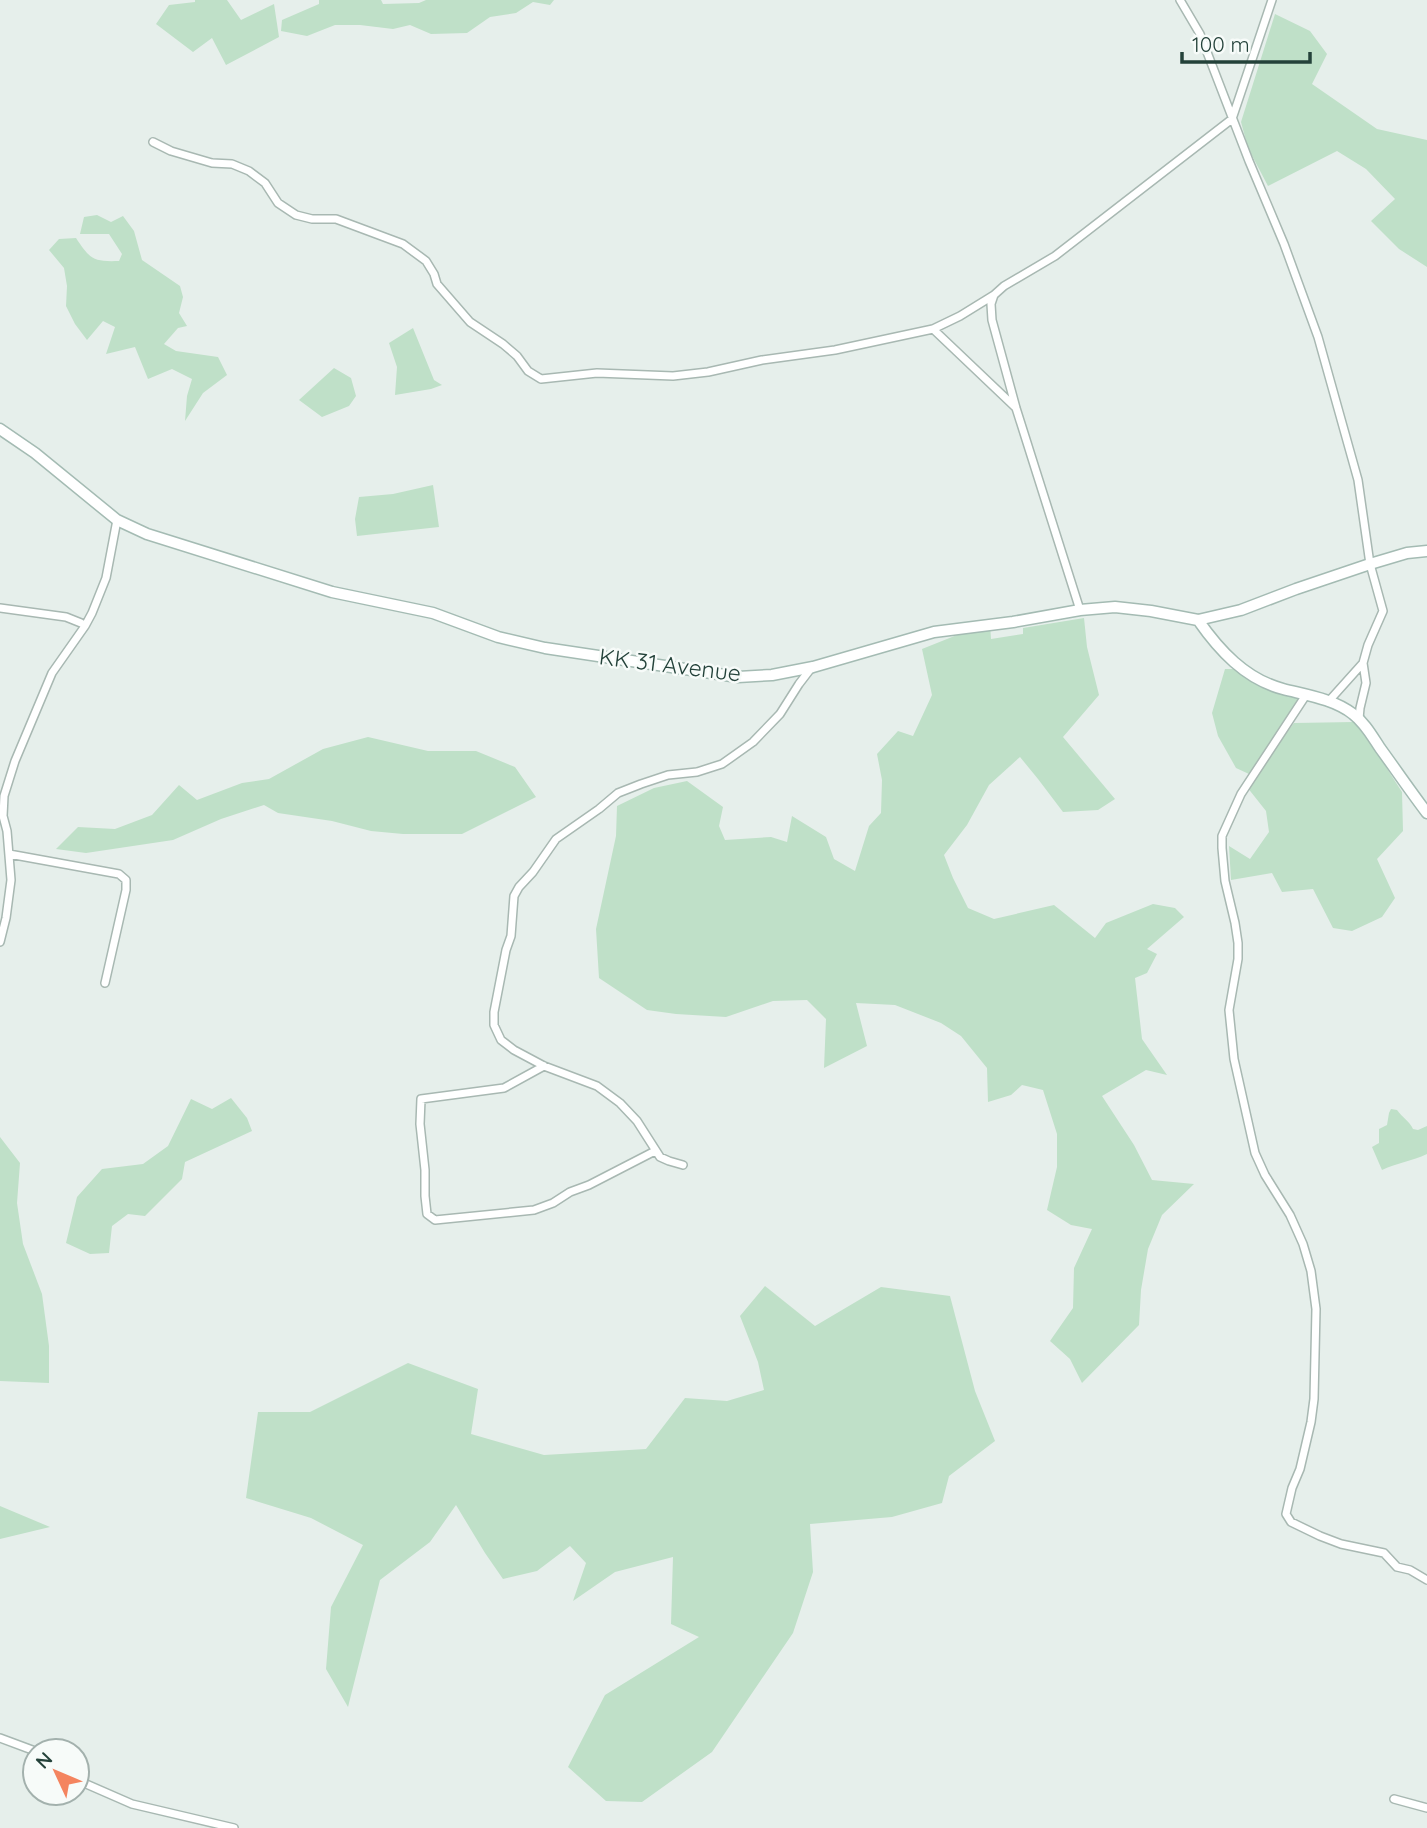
<svg xmlns="http://www.w3.org/2000/svg" width="1427" height="1828" viewBox="0 0 1427 1828" font-family="Quicksand,sans-serif">
<style>
.green{fill:#bfe0c8}
.lines{fill:none;stroke-linecap:round;stroke-linejoin:round}
.street-casing{stroke:#a8b8b2;stroke-width:10}
.secondary-casing{stroke:#a4bbb3;stroke-width:13}
.street{stroke:#fff;stroke-width:7}
.secondary{stroke:#fff;stroke-width:10}
.labels{text-anchor:middle;stroke-width:5;stroke-linejoin:round;paint-order:stroke}
.street-label{font-size:23px;fill:#24423a;stroke:#f7fbf9}
</style>
<rect width="100%" height="100%" fill="#e6efeb"/>
<!-- green -->
<path class="green" d="M 195,0 L 227,0 L 241,20 L 274,4 L 279,37 L 226,65 L 212,38 L 193,52 L 156,24 L 169,5 L 195,2 Z
M 319,0 L 381,0 L 383,4 L 419,3 L 426,0 L 554,0 L 550,5 L 533,2 L 516,13 L 490,17 L 467,33 L 431,34 L 410,25 L 393,29 L 360,25 L 335,25 L 307,36 L 281,31 L 282,20 L 319,4 Z
M 1275,14 L 1310,31 L 1327,54 L 1312,84 L 1377,129 L 1427,140 L 1427,267 L 1399,249 L 1371,221 L 1395,199 L 1366,169 L 1337,151 L 1268,186 L 1248,148 L 1241,122 Z
M 97,215 L 111,222 L 123,216 L 134,231 L 142,260 L 180,286 L 183,297 L 179,313 L 187,326 L 178,328 L 164,344 L 176,351 L 218,357 L 227,375 L 203,393 L 185,421 L 187,396 L 192,379 L 172,369 L 148,379 L 135,347 L 106,354 L 115,327 L 103,321 L 87,340 L 75,324 L 66,306 L 67,286 L 64,268 L 49,250 L 59,239 L 76,238 C 90,259 93,262 119,261 L 122,254 L 109,234 L 80,234 L 84,217 Z
M 413,328 L 434,380 L 442,385 L 431,389 L 395,395 L 397,367 L 389,343 Z
M 334,368 L 351,378 L 356,396 L 349,406 L 322,417 L 299,400 Z
M 433,485 L 439,527 L 357,536 L 355,519 L 359,497 L 393,494 Z
M 1084,618 L 1087,647 L 1099,695 L 1063,737 L 1115,799 L 1098,810 L 1063,812 L 1038,779 L 1020,757 L 989,785 L 967,825 L 944,855 L 953,878 L 968,908 L 994,919 L 1054,905 L 1095,938 L 1106,923 L 1153,904 L 1175,908 L 1184,917 L 1147,949 L 1157,954 L 1147,973 L 1135,978 L 1142,1039 L 1167,1075 L 1146,1070 L 1102,1096 L 1134,1145 L 1152,1180 L 1194,1184 L 1162,1215 L 1148,1249 L 1141,1290 L 1139,1325 L 1082,1383 L 1070,1359 L 1050,1341 L 1073,1308 L 1074,1268 L 1092,1229 L 1071,1225 L 1047,1210 L 1057,1167 L 1057,1134 L 1043,1090 L 1022,1085 L 1011,1095 L 988,1102 L 987,1068 L 961,1036 L 941,1023 L 895,1005 L 856,1003 L 867,1046 L 824,1068 L 826,1019 L 807,1000 L 773,1001 L 726,1017 L 676,1014 L 647,1010 L 599,978 L 596,929 L 616,836 L 617,806 L 654,788 L 687,781 L 723,807 L 719,826 L 725,840 L 771,837 L 787,842 L 792,816 L 826,837 L 834,859 L 855,871 L 869,826 L 881,813 L 882,780 L 877,754 L 898,731 L 913,736 L 932,695 L 922,649 L 957,635 L 990,624 L 991,639 L 1023,634 L 1023,628 Z
M 1225,669 L 1233,669 L 1262,688 L 1268,686 L 1300,700 L 1274,741 L 1249,774 L 1236,768 L 1218,736 L 1212,713 Z
M 1354,722 L 1375,750 L 1402,792 L 1403,831 L 1377,859 L 1395,898 L 1382,917 L 1352,931 L 1333,928 L 1313,889 L 1282,892 L 1272,873 L 1231,880 L 1229,846 L 1250,859 L 1269,832 L 1266,811 L 1247,787 L 1260,767 L 1294,723 Z
M 368,737 L 428,751 L 476,751 L 515,767 L 536,797 L 462,834 L 403,834 L 371,831 L 332,821 L 278,813 L 264,805 L 221,819 L 173,840 L 86,853 L 56,849 L 78,827 L 115,829 L 152,815 L 179,785 L 197,800 L 242,783 L 269,779 L 323,749 Z
M 231,1098 L 247,1118 L 252,1131 L 185,1162 L 182,1179 L 145,1216 L 128,1214 L 112,1226 L 109,1253 L 90,1254 L 66,1243 L 77,1197 L 102,1169 L 143,1164 L 168,1146 L 191,1099 L 212,1109 Z
M 1391,1109 L 1397,1110 C 1402,1117 1410,1122 1413,1129 L 1418,1130 L 1427,1126 L 1427,1154 C 1412,1161 1397,1163 1382,1170 L 1372,1147 L 1379,1143 L 1379,1129 L 1387,1125 L 1389,1113 Z
M 0,1137 L 20,1163 L 17,1203 L 23,1244 L 42,1294 L 49,1346 L 49,1383 L 0,1381 Z
M 765,1286 L 815,1326 L 881,1287 L 950,1296 L 975,1391 L 995,1441 L 949,1476 L 942,1503 L 892,1517 L 810,1524 L 813,1572 L 793,1633 L 712,1752 L 642,1802 L 606,1801 L 568,1767 L 605,1695 L 699,1637 L 671,1624 L 673,1557 L 615,1572 L 573,1601 L 586,1563 L 570,1546 L 537,1571 L 503,1579 L 485,1553 L 456,1505 L 430,1542 L 380,1580 L 348,1707 L 326,1669 L 331,1607 L 363,1545 L 311,1518 L 246,1498 L 258,1412 L 310,1412 L 408,1363 L 478,1389 L 471,1434 L 544,1455 L 646,1449 L 685,1398 L 727,1401 L 764,1390 L 758,1362 L 740,1316 Z
M 0,1506 L 50,1527 L 0,1539 Z"/>
<g class="lines">
<!-- street casing -->
<g class="street-casing">
<path id="street" d="M 1180,0 L 1200,34 L 1249,161 L 1284,244 L 1318,337 L 1358,480 L 1370,564 L 1383,611 L 1368,645 L 1363,663 L 1328,702
M 153,142 L 171,151 L 212,163 L 232,164 L 249,171 L 265,183 L 278,203 L 296,215 L 312,219 L 336,219 L 403,244 L 426,261 L 434,274 L 437,284 L 470,322 L 503,344 L 517,356 L 528,371 L 541,379 L 597,373 L 673,376 L 708,372 L 762,360 L 835,350 L 933,329 L 960,316 L 994,295
M 933,329 L 1015,407
M 0,608 L 66,617 L 81,623
M 1080,610 L 1016,408 L 992,320 L 991,304 L 994,295 L 1004,286 L 1055,256 L 1232,119 L 1272,0
M 1306,695 L 1241,794 L 1222,836 L 1222,848 L 1225,881 L 1235,923 L 1238,943 L 1238,959 L 1229,1010 L 1234,1059 L 1255,1153 L 1265,1175 L 1290,1215 L 1303,1244 L 1311,1271 L 1316,1309 L 1314,1399 L 1311,1422 L 1300,1469 L 1292,1488 L 1286,1514 L 1291,1522 L 1320,1536 L 1341,1544 L 1384,1553 L 1397,1567 L 1410,1570 L 1427,1580
M 1359,719 L 1360,708 L 1366,683 L 1363,663
M 9,854 L 119,874 L 126,880 L 126,890 L 105,983
M 0,942 L 6,918 L 11,880 L 7,831 L 3,816 L 4,796 L 15,761 L 52,673 L 85,626 L 92,613 L 106,578 L 117,520
M 544,1066 L 504,1088 L 421,1099 L 420,1124 L 425,1170 L 425,1196 L 427,1214 L 435,1220 L 534,1210 L 553,1203 L 570,1192 L 589,1185 L 655,1151
M 683,1165 L 669,1161 L 660,1157 L 637,1121 L 620,1103 L 597,1086 L 544,1066 L 514,1050 L 501,1040 L 494,1025 L 494,1012 L 506,950 L 511,936 L 514,896 L 519,887 L 533,872 L 556,839 L 599,809 L 618,793 L 641,784 L 668,775 L 697,772 L 722,764 L 753,742 L 780,714 L 799,684 L 812,667
M 0,1738 L 35,1751
M 77,1780 L 132,1804 L 234,1828
M 1394,1799 L 1427,1808"/>
</g>
<!-- secondary casing -->
<g class="secondary-casing">
<path id="secondary" d="M 0,429 L 35,453 L 117,520 L 147,534 L 332,592 L 433,613 L 498,637 L 545,648 L 738,677 L 772,675 L 813,667 L 934,632 L 1013,622 L 1080,610 L 1115,607 L 1151,611 L 1198,620 L 1241,610 L 1296,589 L 1370,564 L 1407,553 L 1427,551
M 1198,620 C 1219,650 1245,679 1283,689 C 1306,695 1334,699 1353,714 C 1365,723 1372,736 1380,748 C 1396,770 1411,792 1427,813"/>
</g>
<!-- street -->
<use href="#street" class="street"/>
<!-- secondary -->
<use href="#secondary" class="secondary"/>
</g>
<g class="labels">
<!-- street labels -->
<g class="street-label">
<text transform="translate(670 665) rotate(7)" y="8">KK 31 Avenue</text>
</g>
</g>
<!-- north arrow -->
<g transform="translate(56 1772) rotate(314)"><circle r="33" fill="#f7fbf9" stroke="#a3b1ad" stroke-width="2"/>
<path d="M0-5L12 26L0 18L-12 26Z" fill="#f4845f"/>
<text y="-10" font-size="19" font-weight="bold" text-anchor="middle" fill="#24423a">N</text>
</g>
<!-- scale -->
<path d="M1182 52v10h128v-10" fill="none" stroke="#24423a" stroke-width="3.5"/>
<text x="1192" y="52" font-size="21" fill="#24423a" stroke="#f7fbf9" stroke-width="5" paint-order="stroke">100 m</text>
</svg>
